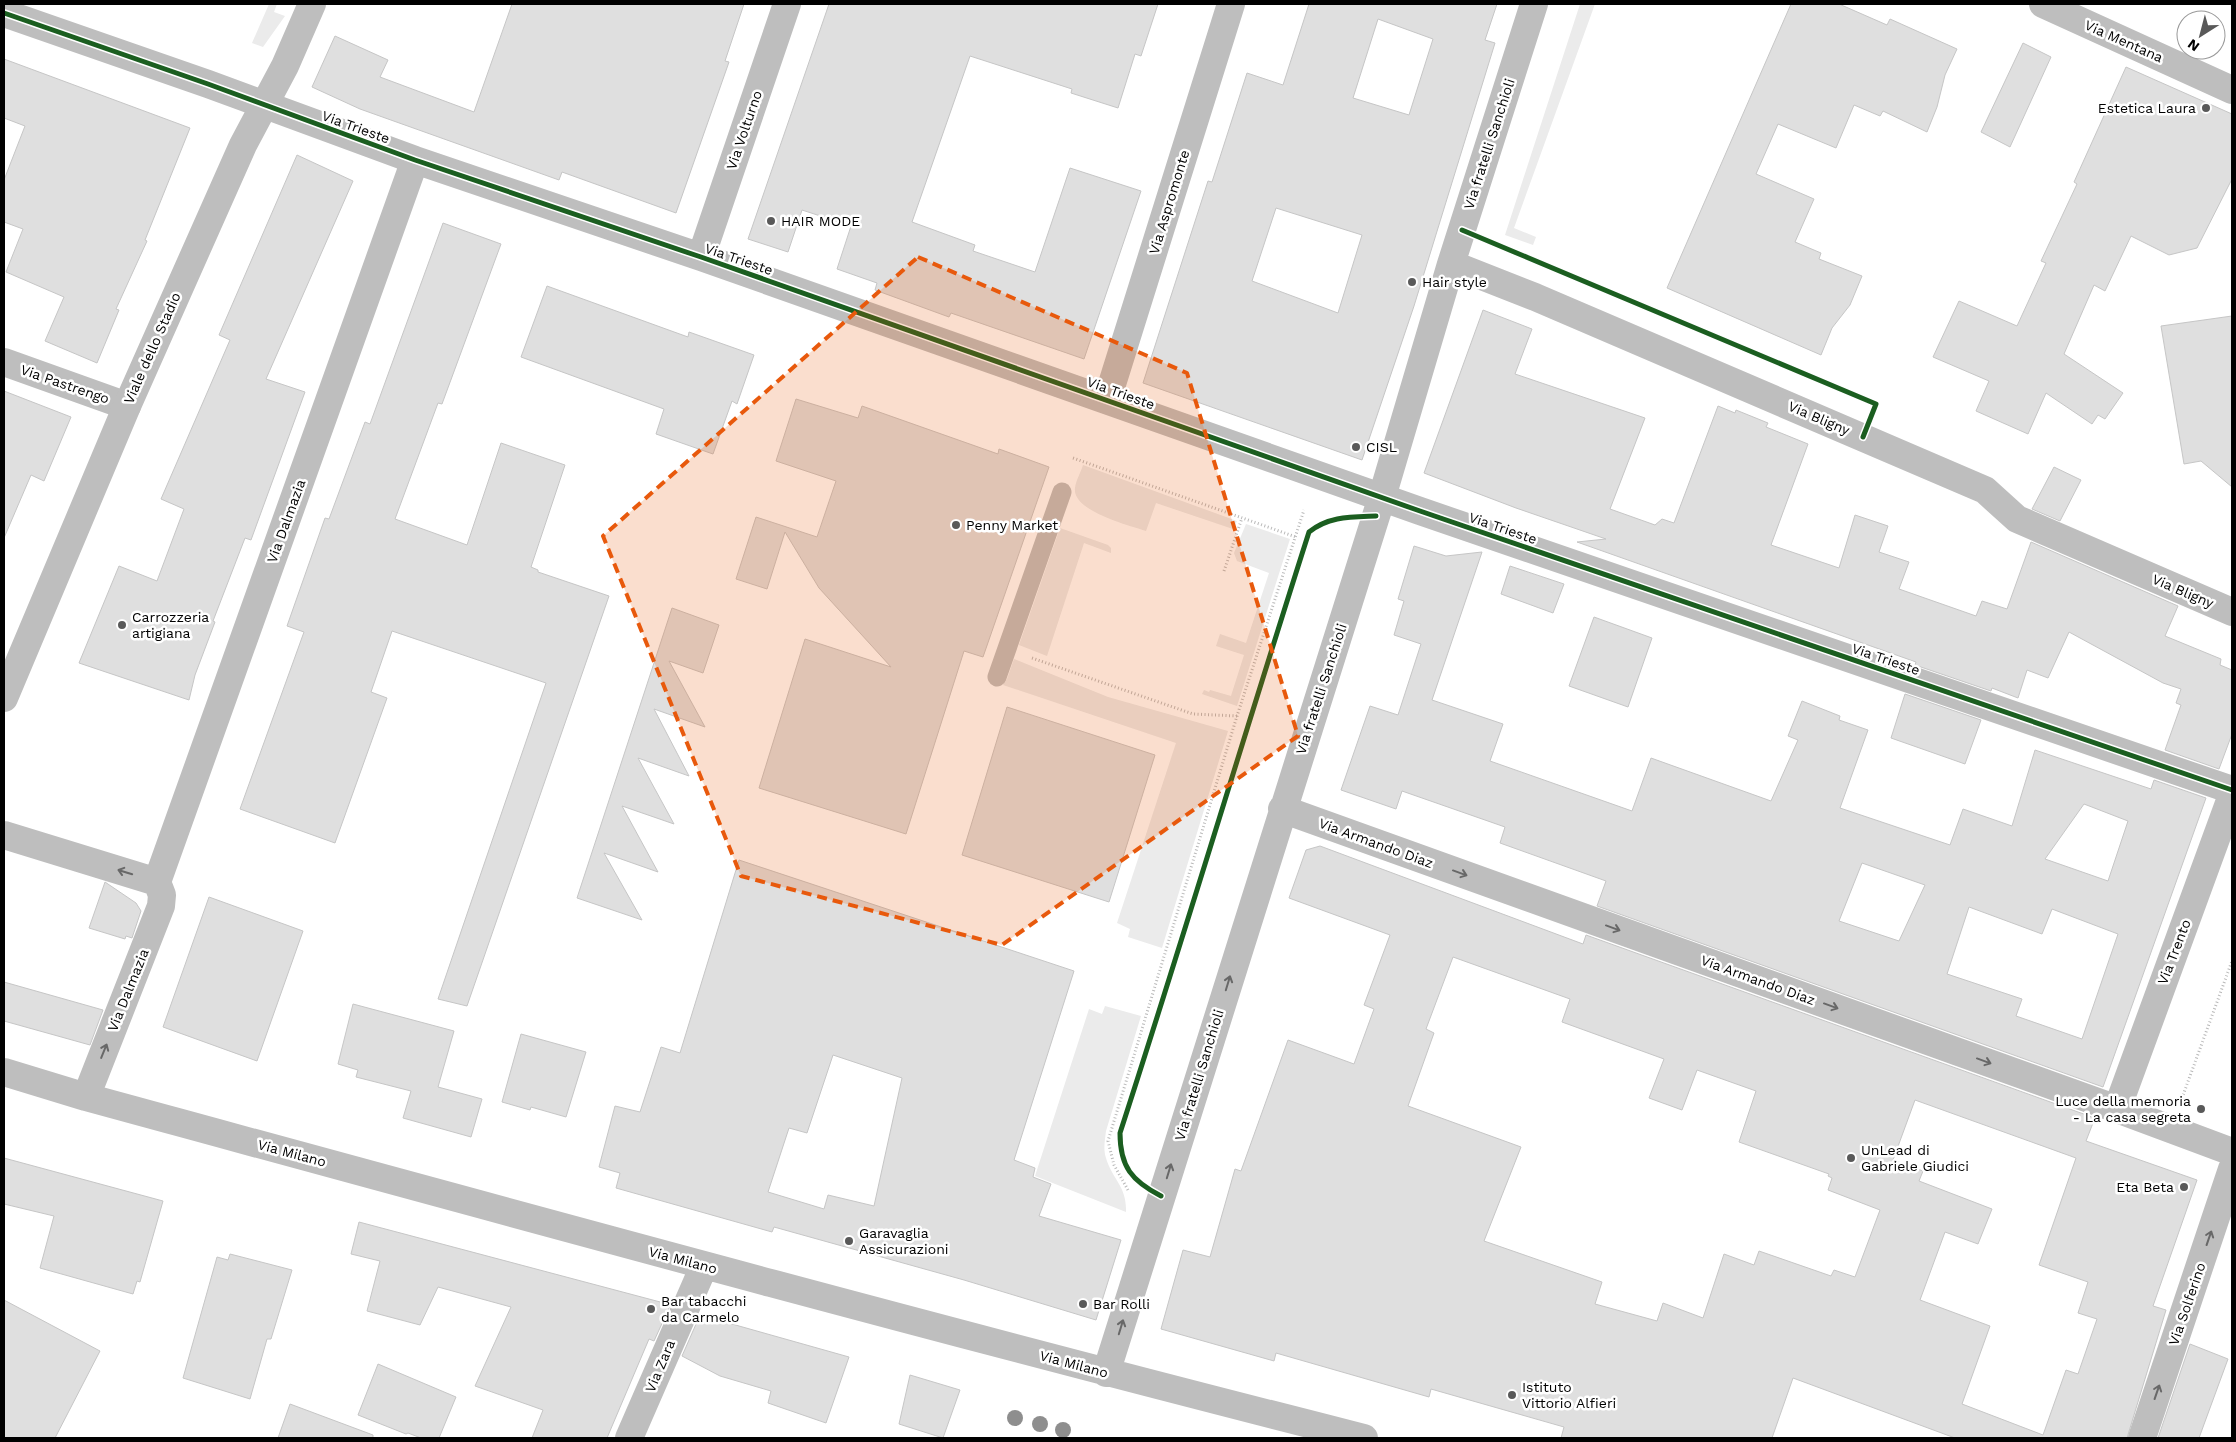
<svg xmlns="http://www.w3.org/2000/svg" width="2236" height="1442" viewBox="0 0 2236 1442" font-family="'Work Sans',sans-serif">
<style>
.green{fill:#ebebeb}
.building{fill:#dfdfdf;stroke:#c6c6c6;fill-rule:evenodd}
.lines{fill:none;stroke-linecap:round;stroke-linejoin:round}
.path{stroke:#b9b9b9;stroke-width:3;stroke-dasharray:1 2.5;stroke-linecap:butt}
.service{stroke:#bebebe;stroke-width:19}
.minor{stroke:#bebebe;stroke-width:28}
.tertiary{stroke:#bebebe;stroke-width:28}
.cycleway-casing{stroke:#fff;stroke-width:8}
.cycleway{stroke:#1b5e20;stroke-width:5}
.tree{fill:#8e8e8e}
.oneway{stroke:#686868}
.marked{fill:#e8590c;fill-opacity:0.2;stroke:#e8590c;stroke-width:4;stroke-dasharray:10 6;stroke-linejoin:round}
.poi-dot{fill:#595959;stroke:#fff;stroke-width:2}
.labels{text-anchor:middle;stroke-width:5;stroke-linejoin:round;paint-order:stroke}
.street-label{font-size:14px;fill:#000;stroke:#fff}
.poi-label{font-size:14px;fill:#000;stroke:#fff;text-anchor:start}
</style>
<rect width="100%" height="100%" fill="#fff"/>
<!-- green -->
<path class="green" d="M 269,4 L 277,4 L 274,12 L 285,16 L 263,47 L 252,43 Z
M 1580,4 L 1595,4 L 1514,228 L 1536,237 L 1533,245 L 1505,235 Z
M 1083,465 L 1237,521 L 1233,529 L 1156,503 L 1146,531 C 1128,525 1072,511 1075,488 C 1076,480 1081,472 1083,465 Z
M 1246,524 L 1290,539 L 1237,706 L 1202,694 L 1204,690 L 1209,692 L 1210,690 L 1231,696 L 1244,655 L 1216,646 L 1220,634 L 1246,643 L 1269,573 L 1237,561 L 1234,553 Z
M 1060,528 L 1108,545 L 1111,548 L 1111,553 L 1084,543 L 1047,656 L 1019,645 Z
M 1014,659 L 1108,697 L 1228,731 L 1162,948 L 1128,937 L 1130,929 L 1117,923 L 1176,743 L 1003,685 L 1007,679 Z
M 1105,1006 L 1141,1016 L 1106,1131 C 1105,1140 1103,1149 1106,1158 C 1112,1179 1127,1186 1126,1212 L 1035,1176 L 1089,1009 L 1102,1014 Z"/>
<!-- building -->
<path class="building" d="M 512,4 L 744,4 L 725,61 L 729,62 L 676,213 L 562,172 L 559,180 L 360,109 L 312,87 L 335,36 L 388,60 L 380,77 L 474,112 Z
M 829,4 L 1158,4 L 1141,56 L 1135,54 L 1118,108 L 1071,93 L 1072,89 L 970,56 L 912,222 L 975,245 L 973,251 L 1035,272 L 1070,168 L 1141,191 L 1084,359 L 951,313 L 949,317 L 875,290 L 877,283 L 837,269 L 851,226 L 802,210 L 788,252 L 748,239 Z
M 1309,4 L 1497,4 L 1485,40 L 1495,43 L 1414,306 L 1362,460 L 1143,383 L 1208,181 L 1212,182 L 1247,73 L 1283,85 ZM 1378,19 L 1433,39 L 1409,115 L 1353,98 ZM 1276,208 L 1362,235 L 1338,313 L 1252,281 Z
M 1791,4 L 1839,4 L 1887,25 L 1890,19 L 1957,49 L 1945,75 L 1937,107 L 1927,132 L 1883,111 L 1880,116 L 1854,105 L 1836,148 L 1778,124 L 1756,174 L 1814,199 L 1795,242 L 1821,253 L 1819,259 L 1862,276 L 1850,305 L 1832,328 L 1821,355 L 1667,288 Z
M 2023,43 L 2051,57 L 2010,147 L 1981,132 Z
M 4,59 L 190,128 L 145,240 L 147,241 L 116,309 L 119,310 L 97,363 L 45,341 L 64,297 L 6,272 L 23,229 L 4,222 L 4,180 L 25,126 L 4,118 Z
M 2126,67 L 2232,114 L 2232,179 L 2197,248 L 2169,255 L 2131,236 L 2105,291 L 2094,285 L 2064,354 L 2123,393 L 2105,419 L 2098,415 L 2092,424 L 2046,393 L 2028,434 L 1976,411 L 1989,381 L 1933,357 L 1959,301 L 2017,326 L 2046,263 L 2041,261 L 2077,184 L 2074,182 Z
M 297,155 L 353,181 L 266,379 L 305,392 L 251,540 L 245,538 L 213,621 L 215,622 L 195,675 L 189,700 L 79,663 L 119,566 L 157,581 L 184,509 L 161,499 L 230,340 L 219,335 Z
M 443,223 L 501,244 L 442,404 L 438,403 L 395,519 L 467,545 L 501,443 L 565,465 L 531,567 L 538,570 L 538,572 L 609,596 L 467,1006 L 438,999 L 546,683 L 392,631 L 371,692 L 387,698 L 335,843 L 240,809 L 304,632 L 287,626 L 325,518 L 329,519 L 365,422 L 370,424 Z
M 547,286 L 688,337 L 689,332 L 754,355 L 737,404 L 732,401 L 713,454 L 656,434 L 664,409 L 521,357 Z
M 1483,310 L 1532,329 L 1515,374 L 1645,418 L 1610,509 L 1655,525 L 1662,519 L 1674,523 L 1718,406 L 1735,413 L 1736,410 L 1768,423 L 1766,427 L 1808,444 L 1771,545 L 1839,568 L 1855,515 L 1888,526 L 1879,552 L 1909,562 L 1899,589 L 1976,616 L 1982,601 L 2007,609 L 2031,542 L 2178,606 L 2165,636 L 2221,659 L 2220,665 L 2232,670 L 2232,734 L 2219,769 L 2165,750 L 2181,705 L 2176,703 L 2181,689 L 2163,683 L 2069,632 L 2048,678 L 2027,670 L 2018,698 L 1992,688 L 1991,691 L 1915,665 L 1916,662 L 1577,542 L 1606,539 L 1516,508 L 1424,473 Z
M 2232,316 L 2232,487 L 2201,461 L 2184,464 L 2161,326 Z
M 4,391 L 71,417 L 44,481 L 31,475 L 4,538 Z
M 796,399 L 858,418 L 862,406 L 998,454 L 999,449 L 1049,467 L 983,657 L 964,651 L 906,834 L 759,788 L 805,639 L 891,667 L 819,588 L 785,532 L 767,589 L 736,579 L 756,517 L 817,537 L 836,481 L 776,461 Z
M 2054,467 L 2081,480 L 2060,521 L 2032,509 Z
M 1414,546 L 1446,556 L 1482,552 L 1432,700 L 1503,724 L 1490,761 L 1632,811 L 1651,758 L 1771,801 L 1798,740 L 1788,736 L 1802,701 L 1840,716 L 1839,720 L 1868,730 L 1840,808 L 1950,845 L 1963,809 L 2012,826 L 2035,750 L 2151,789 L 2154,780 L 2206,798 L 2103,1087 L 1597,906 L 1606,881 L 1500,843 L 1505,827 L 1402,791 L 1396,809 L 1341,790 L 1370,706 L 1398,715 L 1421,644 L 1394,635 L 1404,601 L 1398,599 ZM 2084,804 L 2128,821 L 2108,881 L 2045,859 ZM 1862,863 L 1925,885 L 1899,941 L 1839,921 ZM 1969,907 L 2042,934 L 2052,909 L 2118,934 L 2082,1039 L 2016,1016 L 2022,999 L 1947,974 Z
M 1510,566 L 1564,584 L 1553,613 L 1501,594 Z
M 672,608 L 719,625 L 703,673 L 669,661 L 705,727 L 654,709 L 689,776 L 638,758 L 674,824 L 622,806 L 658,872 L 604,853 L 642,920 L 577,898 Z
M 1594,617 L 1652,638 L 1628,707 L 1569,686 Z
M 1905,694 L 1981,720 L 1965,764 L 1891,738 Z
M 1007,707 L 1155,755 L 1109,902 L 962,855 Z
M 1320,846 L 1583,944 L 1586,935 L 2092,1117 L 2090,1122 L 2093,1123 L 2086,1141 L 2197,1180 L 2153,1306 L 2166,1310 L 2127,1438 L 1955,1438 L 1793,1378 L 1772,1438 L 1561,1438 L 1564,1427 L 1431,1389 L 1429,1397 L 1276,1353 L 1274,1361 L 1161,1329 L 1183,1250 L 1210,1257 L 1235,1169 L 1241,1171 L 1288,1040 L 1354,1064 L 1374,1009 L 1364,1005 L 1390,935 L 1289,898 L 1306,850 ZM 1453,957 L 1570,999 L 1562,1022 L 1664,1059 L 1649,1098 L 1682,1110 L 1697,1070 L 1756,1091 L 1739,1142 L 1829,1174 L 1828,1176 L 1832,1178 L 1828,1190 L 1880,1210 L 1855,1277 L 1834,1270 L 1831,1276 L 1759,1251 L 1754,1265 L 1724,1254 L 1703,1318 L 1663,1303 L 1657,1321 L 1595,1304 L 1602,1282 L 1484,1241 L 1521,1147 L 1408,1106 L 1434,1033 L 1426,1029 ZM 1915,1100 L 2076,1158 L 2039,1265 L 2088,1282 L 2078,1313 L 2097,1319 L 2078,1374 L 2066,1370 L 2043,1435 L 1962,1404 L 1990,1326 L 1920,1300 L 1945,1232 L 1978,1244 L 1992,1209 L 1919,1181 L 1923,1171 L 1893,1160 Z
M 739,860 L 1074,971 L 1014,1160 L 1035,1168 L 1033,1177 L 1051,1184 L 1039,1216 L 1121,1240 L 1096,1320 L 964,1280 L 774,1227 L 772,1232 L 616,1188 L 620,1173 L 599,1167 L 615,1106 L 640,1112 L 661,1047 L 680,1053 ZM 833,1055 L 902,1078 L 874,1206 L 828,1195 L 824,1209 L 768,1192 L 789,1128 L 807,1133 Z
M 105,882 L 136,903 L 141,911 L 132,938 L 126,936 L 125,939 L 89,928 Z
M 209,897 L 303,931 L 257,1061 L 163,1027 Z
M 4,982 L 103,1010 L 90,1045 L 4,1021 Z
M 353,1004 L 454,1031 L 438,1087 L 482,1099 L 471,1137 L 403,1118 L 411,1091 L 356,1077 L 358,1070 L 338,1064 Z
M 521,1034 L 586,1052 L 566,1117 L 531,1107 L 530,1110 L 502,1102 Z
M 4,1158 L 163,1201 L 140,1282 L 137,1281 L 133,1294 L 40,1268 L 54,1216 L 4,1204 Z
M 359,1222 L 664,1303 L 670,1306 L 654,1341 L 649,1339 L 607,1438 L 532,1438 L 543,1410 L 475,1386 L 511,1307 L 438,1287 L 420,1325 L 367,1311 L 380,1261 L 351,1254 Z
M 230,1254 L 292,1270 L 271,1339 L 267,1339 L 250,1399 L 183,1378 L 217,1257 L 228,1260 Z
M 4,1300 L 100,1351 L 55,1438 L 4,1438 Z
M 700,1315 L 849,1357 L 826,1423 L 768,1403 L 771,1391 L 720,1376 L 682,1356 Z
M 2190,1344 L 2228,1359 L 2199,1438 L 2158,1438 Z
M 378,1364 L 456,1397 L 439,1438 L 421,1438 L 408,1433 L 406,1434 L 358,1415 Z
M 910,1375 L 960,1390 L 943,1438 L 899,1424 Z
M 290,1404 L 373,1435 L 373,1438 L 278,1438 Z"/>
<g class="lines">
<!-- path -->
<path class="path" d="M 1073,458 L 1296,537
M 1224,571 L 1242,518
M 1032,658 L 1193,714 L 1237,716
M 2182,1098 L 2232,961
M 1128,1190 L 1114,1165 L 1108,1141 L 1237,716 L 1304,510"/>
<!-- service -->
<path class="service" d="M 997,677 L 1062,492"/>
<!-- minor -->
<path class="minor" d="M 2043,4 L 2232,90
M 4,13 L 208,84 L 415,160 L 701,257 L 1420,511 L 2232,790
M 701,257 L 787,4
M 1451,264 L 1535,297 L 1985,490 L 2017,519 L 2232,612
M 4,362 L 127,406
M 1107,400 L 1231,4
M 1282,809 L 2117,1109 L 2232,1152
M 4,835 L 157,882 L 162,895 L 161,906 L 86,1097
M 157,882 L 415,160
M 4,1072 L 86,1097 C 511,1213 937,1330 1364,1438
M 2117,1109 L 2232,795
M 1106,1373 L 1382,497 L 1451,264 L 1534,4
M 629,1438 L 704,1266
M 2142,1438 L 2232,1169"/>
<!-- tertiary -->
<path class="tertiary" d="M 4,698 L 127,406 L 243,145 L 285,66 L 312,4"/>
<!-- cycleway casing -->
<g class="cycleway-casing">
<path id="cycleway" d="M 4,13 L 208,84 L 415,160 L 701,257 L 1420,511 L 2232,790
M 1462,230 L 1876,404 L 1863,437
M 1161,1196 C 1132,1181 1120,1167 1120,1133 C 1185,933 1245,732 1309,532 C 1329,516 1351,517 1376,516"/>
</g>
<!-- cycleway -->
<use href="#cycleway" class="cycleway"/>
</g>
<!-- trees -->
<g class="tree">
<circle cx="1015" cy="1418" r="8"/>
<circle cx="1040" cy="1424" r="8"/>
<circle cx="1063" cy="1430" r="8"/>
</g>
<!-- one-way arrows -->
<defs><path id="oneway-shaft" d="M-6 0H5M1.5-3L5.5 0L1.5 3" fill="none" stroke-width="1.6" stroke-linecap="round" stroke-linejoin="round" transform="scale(1.25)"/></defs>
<g class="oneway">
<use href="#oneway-shaft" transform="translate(125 872) rotate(-163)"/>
<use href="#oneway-shaft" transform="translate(1460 873) rotate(20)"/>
<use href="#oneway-shaft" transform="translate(1613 928) rotate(20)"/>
<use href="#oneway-shaft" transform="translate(1228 983) rotate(-73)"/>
<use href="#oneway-shaft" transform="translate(1831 1006) rotate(20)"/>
<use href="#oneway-shaft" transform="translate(104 1051) rotate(-68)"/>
<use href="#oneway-shaft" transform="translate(1984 1061) rotate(20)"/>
<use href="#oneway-shaft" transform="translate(1169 1171) rotate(-73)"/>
<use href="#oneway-shaft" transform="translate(2209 1238) rotate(-71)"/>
<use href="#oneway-shaft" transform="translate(1121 1327) rotate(-73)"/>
<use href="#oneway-shaft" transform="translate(2157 1392) rotate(-71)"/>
</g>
<!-- marked area -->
<path class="marked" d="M 918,257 L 1187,373 L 1298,736 L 1002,945 L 741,876 L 603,536 Z"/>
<!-- markers -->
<g class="poi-dot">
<circle cx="2206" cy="108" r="5"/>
<circle cx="771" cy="221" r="5"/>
<circle cx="1412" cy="282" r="5"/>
<circle cx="1356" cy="447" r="5"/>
<circle cx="956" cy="525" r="5"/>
<circle cx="122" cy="625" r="5"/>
<circle cx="2201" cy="1109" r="5"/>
<circle cx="1851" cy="1158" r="5"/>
<circle cx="2184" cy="1187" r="5"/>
<circle cx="849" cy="1241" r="5"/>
<circle cx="1083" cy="1304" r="5"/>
<circle cx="651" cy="1309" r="5"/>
<circle cx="1512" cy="1395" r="5"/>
</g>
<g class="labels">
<!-- street labels -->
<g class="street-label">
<text transform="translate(2124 41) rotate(24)" y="5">Via Mentana</text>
<text transform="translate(356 127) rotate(20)" y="5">Via Trieste</text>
<text transform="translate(744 130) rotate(-71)" y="5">Via Volturno</text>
<text transform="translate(1489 144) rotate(-72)" y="5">Via fratelli Sanchioli</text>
<text transform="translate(1169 202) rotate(-73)" y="5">Via Aspromonte</text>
<text transform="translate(739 259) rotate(19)" y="5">Via Trieste</text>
<text transform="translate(152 348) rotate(-66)" y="5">Viale dello Stadio</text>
<text transform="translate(65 384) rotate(19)" y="5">Via Pastrengo</text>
<text transform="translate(1121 393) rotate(20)" y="5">Via Trieste</text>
<text transform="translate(1819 418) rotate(23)" y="5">Via Bligny</text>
<text transform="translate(286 521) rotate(-70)" y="5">Via Dalmazia</text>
<text transform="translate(1503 528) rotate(19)" y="5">Via Trieste</text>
<text transform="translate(2183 591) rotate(23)" y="5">Via Bligny</text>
<text transform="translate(1886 659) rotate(19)" y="5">Via Trieste</text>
<text transform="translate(1321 689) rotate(-72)" y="5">Via fratelli Sanchioli</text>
<text transform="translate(1376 843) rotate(20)" y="5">Via Armando Diaz</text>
<text transform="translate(2174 952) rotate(-69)" y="5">Via Trento</text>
<text transform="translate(1758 980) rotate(20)" y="5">Via Armando Diaz</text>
<text transform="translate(128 990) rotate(-68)" y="5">Via Dalmazia</text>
<text transform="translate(1199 1075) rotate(-73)" y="5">Via fratelli Sanchioli</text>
<text transform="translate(292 1153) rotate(15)" y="5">Via Milano</text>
<text transform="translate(683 1260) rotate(15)" y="5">Via Milano</text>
<text transform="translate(2187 1304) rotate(-71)" y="5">Via Solferino</text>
<text transform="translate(1074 1364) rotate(15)" y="5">Via Milano</text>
<text transform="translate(660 1366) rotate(-67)" y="5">Via Zara</text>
</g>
<!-- poi labels -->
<g class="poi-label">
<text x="2196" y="113" text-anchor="end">Estetica Laura</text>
<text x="781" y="226">HAIR MODE</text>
<text x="1422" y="287">Hair style</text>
<text x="1366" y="452">CISL</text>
<text x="966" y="530">Penny Market</text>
<text x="132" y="622">Carrozzeria<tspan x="132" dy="16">artigiana</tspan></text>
<text x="2191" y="1106" text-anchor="end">Luce della memoria<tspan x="2191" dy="16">- La casa segreta</tspan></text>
<text x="1861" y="1155">UnLead di<tspan x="1861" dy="16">Gabriele Giudici</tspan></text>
<text x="2174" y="1192" text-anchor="end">Eta Beta</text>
<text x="859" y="1238">Garavaglia<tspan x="859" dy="16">Assicurazioni</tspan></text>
<text x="661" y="1306">Bar tabacchi<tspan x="661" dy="16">da Carmelo</tspan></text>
<text x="1093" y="1309">Bar Rolli</text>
<text x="1522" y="1392">Istituto<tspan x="1522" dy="16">Vittorio Alfieri</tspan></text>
</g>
</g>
<!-- border -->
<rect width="2236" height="1442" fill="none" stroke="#000000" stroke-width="10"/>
<!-- north arrow -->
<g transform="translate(2201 35) rotate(216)"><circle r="24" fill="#ffffff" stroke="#999999"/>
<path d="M0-4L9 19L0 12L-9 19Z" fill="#595959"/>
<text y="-8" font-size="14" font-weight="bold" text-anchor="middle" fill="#000000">N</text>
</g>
</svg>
